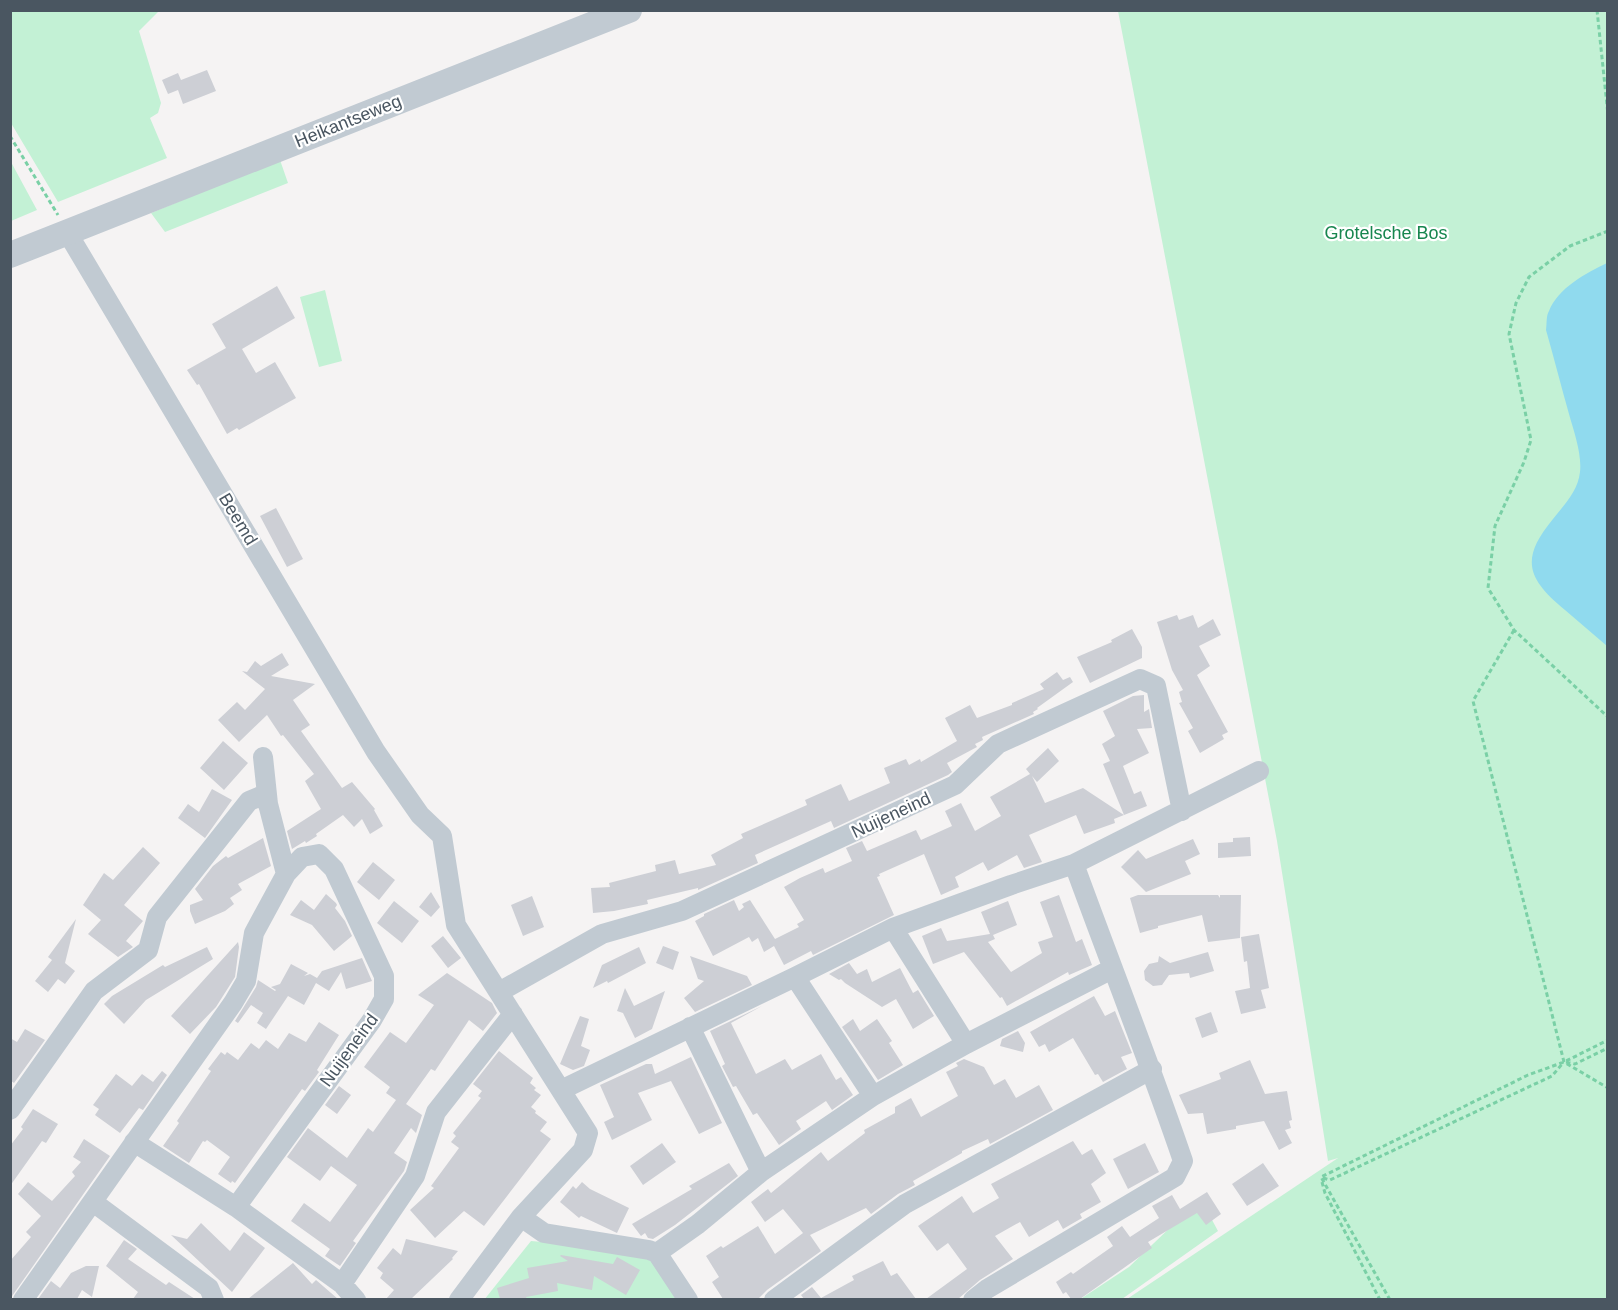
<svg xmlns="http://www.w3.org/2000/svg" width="1618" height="1310" viewBox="0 0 1618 1310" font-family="Helvetica,sans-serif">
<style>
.green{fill:#c3f1d5}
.water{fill:#90daee}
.building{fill:#cdcfd5}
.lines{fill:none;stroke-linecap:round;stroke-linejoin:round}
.path{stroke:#7ad0a6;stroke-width:3;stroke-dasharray:4.5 3;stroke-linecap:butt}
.minor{stroke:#c1cad2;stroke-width:20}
.tertiary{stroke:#c1cad2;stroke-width:26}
.labels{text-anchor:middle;stroke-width:4.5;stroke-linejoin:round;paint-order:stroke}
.street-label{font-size:18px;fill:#4a5661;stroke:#fff}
.park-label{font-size:18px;fill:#17864f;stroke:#fff}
</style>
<rect width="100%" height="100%" fill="#f5f3f3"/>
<!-- green -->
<path class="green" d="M 11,10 L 159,11 L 139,31 L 161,103 L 158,113 L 150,118 L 167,158 L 58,202 L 11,123 Z
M 1118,11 L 1607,11 L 1607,1299 L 1127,1299 L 1338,1158 L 1328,1161 L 1277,841 Z
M 280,160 L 288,183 L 165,232 L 151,213 Z
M 11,162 L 37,210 L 11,221 L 10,221 Z
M 325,290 L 342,361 L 319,367 L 300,297 Z
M 1204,1205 L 1218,1231 L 1122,1299 L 1079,1300 L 1129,1267 L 1179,1219 Z
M 531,1241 L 632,1250 L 649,1257 L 685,1300 L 484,1300 Z"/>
<!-- water -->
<path class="water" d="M 1607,263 L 1607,646 C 1593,634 1579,622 1565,610 C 1528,579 1519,560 1553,519 C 1564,505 1578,491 1580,472 C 1582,454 1574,432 1569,414 C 1561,386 1554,358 1546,330 C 1547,323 1546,316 1549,311 C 1558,288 1586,273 1607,263 Z"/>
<!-- building -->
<path class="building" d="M 207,70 L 216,91 L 183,104 L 178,90 L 168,94 L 162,80 L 178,73 L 181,80 Z
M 277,286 L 295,318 L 242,349 L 256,373 L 275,362 L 296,398 L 239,430 L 237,428 L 227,434 L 199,384 L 197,385 L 187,370 L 226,348 L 212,324 Z
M 276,508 L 303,559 L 287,567 L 260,516 Z
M 1177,615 L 1179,620 L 1193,615 L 1198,628 L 1213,619 L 1221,635 L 1199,646 L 1210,666 L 1197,675 L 1228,732 L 1222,735 L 1224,739 L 1200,753 L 1188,731 L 1193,728 L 1179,703 L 1182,702 L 1179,692 L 1183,690 L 1172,670 L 1157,622 Z
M 1132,629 L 1142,647 L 1142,658 L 1090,683 L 1077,657 L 1112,642 L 1111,640 Z
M 282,653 L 289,665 L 271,676 L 315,684 L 293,700 L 310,725 L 301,731 L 342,788 L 352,782 L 375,809 L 374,810 L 383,826 L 370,834 L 362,819 L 354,827 L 343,815 L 316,834 L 317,836 L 306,843 L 305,841 L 292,849 L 287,831 L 321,809 L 305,781 L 314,774 L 283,735 L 281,736 L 267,715 L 239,742 L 218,720 L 237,702 L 245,710 L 265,689 L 242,671 L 247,672 L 255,661 L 261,666 Z
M 1057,672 L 1063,680 L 1070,677 L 1073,682 L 1037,708 L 1038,709 L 1033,712 L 1034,714 L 982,737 L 983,740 L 975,744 L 977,747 L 947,763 L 952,772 L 948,775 L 834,828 L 831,821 L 755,855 L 758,863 L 698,890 L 698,888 L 647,900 L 648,904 L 614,911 L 593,913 L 591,888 L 610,887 L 609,883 L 656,871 L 655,865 L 675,860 L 679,874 L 716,865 L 711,855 L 743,838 L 741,834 L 807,805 L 805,800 L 841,784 L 849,801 L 890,783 L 884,768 L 906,759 L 909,765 L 920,759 L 921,762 L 957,741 L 945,718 L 970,705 L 977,718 L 1012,705 L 1012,703 L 1044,689 L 1040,684 Z
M 1144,695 L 1144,712 L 1149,709 L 1152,728 L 1137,729 L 1149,753 L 1123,766 L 1134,794 L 1141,791 L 1147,806 L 1124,815 L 1103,764 L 1110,761 L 1102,744 L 1115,736 L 1103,711 L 1133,696 Z
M 223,741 L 248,763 L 224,790 L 200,768 Z
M 1048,748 L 1059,761 L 1037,782 L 1032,776 L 1045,803 L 1083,788 L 1124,815 L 1114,819 L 1115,823 L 1084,834 L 1076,815 L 1029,835 L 1042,862 L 1024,868 L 1017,855 L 988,871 L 983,862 L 955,877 L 959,887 L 941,895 L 924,854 L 879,874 L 880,876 L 877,877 L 894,915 L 813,955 L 811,951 L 784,965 L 774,946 L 764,952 L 758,938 L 752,942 L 749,937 L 713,956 L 695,921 L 704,916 L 704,914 L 734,900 L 739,911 L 744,907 L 742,904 L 750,900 L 775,939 L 799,927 L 797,924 L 804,920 L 784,887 L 800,878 L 823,868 L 825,873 L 852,861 L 846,848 L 862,841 L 867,851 L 916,830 L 921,840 L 952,826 L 945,811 L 961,803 L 975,831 L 1001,816 L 990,797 L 1030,774 L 1026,769 Z
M 212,789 L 232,800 L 205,838 L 178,818 L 188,804 L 199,812 Z
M 1250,837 L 1251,856 L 1218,858 L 1218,843 L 1233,842 L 1233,838 Z
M 263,838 L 271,866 L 238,884 L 242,890 L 230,898 L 234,904 L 225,911 L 195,924 L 190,911 L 190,905 L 203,900 L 195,889 L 213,866 L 226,856 L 228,858 Z
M 1193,839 L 1200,854 L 1185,861 L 1191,874 L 1146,892 L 1121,867 L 1138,850 L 1146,859 Z
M 143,847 L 160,863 L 124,905 L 143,921 L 126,941 L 133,947 L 118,957 L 88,934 L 101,920 L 83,905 L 104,873 L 113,880 Z
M 373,862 L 395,880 L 379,900 L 357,882 Z
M 431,892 L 440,907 L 431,917 L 419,907 Z
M 326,894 L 336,903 L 337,905 L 335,908 L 345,921 L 352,936 L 334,951 L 312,925 L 290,915 L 301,900 L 314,910 Z
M 1059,895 L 1076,942 L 1082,939 L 1092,965 L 1069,975 L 1068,972 L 1007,1006 L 1002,997 L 1000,998 L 964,952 L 933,964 L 922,936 L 941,928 L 947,941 L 990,934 L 981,912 L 1008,901 L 1017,925 L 993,935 L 995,939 L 988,942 L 1011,972 L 1042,953 L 1038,942 L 1053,937 L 1040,902 Z
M 1138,895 L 1218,895 L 1220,898 L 1220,895 L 1241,895 L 1240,938 L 1208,942 L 1202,915 L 1158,926 L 1158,928 L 1140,933 L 1130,898 Z
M 532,896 L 544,927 L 523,936 L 511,905 Z
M 394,901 L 419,921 L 402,943 L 377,923 Z
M 76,919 L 65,963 L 75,971 L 65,984 L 58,979 L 48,992 L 35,981 L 52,960 L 48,957 Z
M 1259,934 L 1269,988 L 1261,990 L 1266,1008 L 1241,1014 L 1235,991 L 1250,988 L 1247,961 L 1244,962 L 1241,937 Z
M 443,936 L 461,958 L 448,968 L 431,946 Z
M 238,942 L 239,947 L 235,977 L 216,1007 L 190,1034 L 171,1016 Z
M 663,946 L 679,952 L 673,970 L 656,963 Z
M 207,947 L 213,959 L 146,1000 L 124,1024 L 104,1004 L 112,996 L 163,965 L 165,967 Z
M 639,947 L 646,963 L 608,983 L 607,981 L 593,988 L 602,965 Z
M 1208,952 L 1214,971 L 1190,978 L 1189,973 L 1169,975 L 1162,985 L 1153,986 L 1145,980 L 1144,971 L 1149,964 L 1158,962 L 1159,956 L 1170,963 Z
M 690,956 L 747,976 L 752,985 L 695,1012 L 684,998 L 704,981 L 698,979 Z
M 362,958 L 372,981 L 346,989 L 341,972 L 329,991 L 316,983 L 304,1005 L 288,996 L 266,1029 L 257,1023 L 263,1013 L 251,1005 L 238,1023 L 235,1021 L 256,987 L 258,980 L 275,991 L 276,990 L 271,987 L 280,984 L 291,964 L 308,973 L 304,976 L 310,974 L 317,978 L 322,971 Z
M 849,963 L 857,974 L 867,969 L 872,982 L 900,968 L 913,993 L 918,990 L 934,1016 L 913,1029 L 896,999 L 882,1007 L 845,983 L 841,979 L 839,980 L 829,974 Z
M 447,973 L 492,1003 L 497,1013 L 483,1031 L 469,1020 L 435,1071 L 431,1069 L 406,1104 L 422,1115 L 416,1133 L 411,1128 L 394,1153 L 407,1162 L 404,1171 L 353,1241 L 356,1243 L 340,1266 L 325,1256 L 330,1249 L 291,1221 L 304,1203 L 330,1222 L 357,1185 L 331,1166 L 320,1181 L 287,1157 L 308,1128 L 347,1158 L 368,1128 L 373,1132 L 396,1100 L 386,1093 L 390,1087 L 364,1067 L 390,1032 L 406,1043 L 434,1005 L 418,995 Z
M 625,988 L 634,1006 L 665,991 L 652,1029 L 635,1038 L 623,1013 L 617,1011 Z
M 1094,996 L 1105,1016 L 1115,1011 L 1132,1053 L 1121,1057 L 1127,1069 L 1103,1082 L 1098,1074 L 1095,1075 L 1073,1038 L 1049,1052 L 1045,1044 L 1039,1047 L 1030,1032 Z
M 762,1006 L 731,1023 L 756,1074 L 785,1059 L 792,1070 L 821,1054 L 836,1080 L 841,1077 L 853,1095 L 832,1110 L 826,1101 L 796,1121 L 801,1129 L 779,1145 L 757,1113 L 753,1115 L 736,1086 L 733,1087 L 722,1066 L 725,1064 L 710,1031 Z
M 1211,1012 L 1218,1032 L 1202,1038 L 1195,1018 Z
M 580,1016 L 589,1019 L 581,1046 L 590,1050 L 584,1066 L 573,1070 L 560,1064 Z
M 853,1019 L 860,1031 L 877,1019 L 892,1041 L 889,1043 L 903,1065 L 878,1080 L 842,1027 Z
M 319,1022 L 339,1035 L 317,1070 L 319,1072 L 305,1091 L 302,1089 L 235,1183 L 232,1181 L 231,1183 L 218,1174 L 230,1157 L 207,1140 L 205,1142 L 203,1141 L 189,1163 L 163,1146 L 179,1123 L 177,1121 L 211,1071 L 208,1069 L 221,1052 L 225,1055 L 227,1052 L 238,1060 L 251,1043 L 259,1049 L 266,1040 L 278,1049 L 289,1033 L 306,1042 Z
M 25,1029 L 45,1040 L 14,1083 L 10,1080 L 10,1038 L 17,1042 Z
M 1018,1031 L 1025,1043 L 1023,1052 L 1000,1046 L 1002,1039 Z
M 499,1051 L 533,1078 L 530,1083 L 536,1088 L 534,1090 L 541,1095 L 531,1107 L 536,1111 L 535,1113 L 547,1122 L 540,1131 L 551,1139 L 484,1226 L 464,1211 L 435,1238 L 410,1210 L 434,1188 L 431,1186 L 459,1148 L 451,1142 L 456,1136 L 453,1133 L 481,1098 L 478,1096 L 482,1091 L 473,1084 Z
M 691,1057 L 722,1123 L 699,1134 L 671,1081 L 638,1093 L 652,1120 L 612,1140 L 604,1122 L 614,1117 L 600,1085 L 646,1064 L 652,1064 L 655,1074 Z
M 964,1059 L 984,1067 L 994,1085 L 1005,1079 L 1016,1098 L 1039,1085 L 1053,1110 L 990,1144 L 988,1139 L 962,1151 L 962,1153 L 913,1181 L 915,1185 L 898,1194 L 871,1214 L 866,1208 L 810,1235 L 821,1251 L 767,1290 L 758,1299 L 723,1299 L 712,1282 L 719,1277 L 706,1256 L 721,1246 L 723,1248 L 758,1226 L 775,1254 L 803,1233 L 783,1209 L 765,1222 L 751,1202 L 768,1189 L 771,1193 L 821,1152 L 828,1161 L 865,1133 L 864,1130 L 895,1113 L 895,1107 L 911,1098 L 921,1117 L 958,1096 L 946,1072 L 958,1066 L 956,1063 Z
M 1250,1060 L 1265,1094 L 1287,1091 L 1292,1120 L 1289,1121 L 1291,1128 L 1285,1130 L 1292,1143 L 1279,1150 L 1264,1121 L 1236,1126 L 1236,1129 L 1207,1134 L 1203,1113 L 1188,1114 L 1179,1095 L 1221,1079 L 1219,1073 Z
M 162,1071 L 167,1075 L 143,1110 L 139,1108 L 120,1133 L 95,1115 L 99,1109 L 93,1105 L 116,1074 L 132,1086 L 142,1074 L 153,1082 Z
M 339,1086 L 351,1095 L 337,1114 L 325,1105 Z
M 33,1109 L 58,1124 L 46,1143 L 42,1141 L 10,1186 L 10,1146 L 23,1129 L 21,1127 Z
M 84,1139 L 110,1156 L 10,1299 L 10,1261 L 31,1237 L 26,1232 L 41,1216 L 18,1194 L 28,1182 L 52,1201 L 75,1176 L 72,1172 L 81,1162 L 73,1157 Z
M 1073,1141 L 1082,1155 L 1092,1149 L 1106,1173 L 1091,1184 L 1101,1202 L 1080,1214 L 1082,1218 L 1063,1229 L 1058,1220 L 1029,1237 L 1020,1222 L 995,1236 L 1013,1259 L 980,1280 L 958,1299 L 926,1299 L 967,1269 L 948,1243 L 937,1251 L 918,1226 L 962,1196 L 973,1213 L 999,1198 L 991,1184 Z
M 662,1143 L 676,1162 L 643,1185 L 630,1166 Z
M 1145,1143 L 1159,1172 L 1128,1189 L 1113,1159 Z
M 729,1163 L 738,1176 L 675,1225 L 653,1239 L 648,1238 L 645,1233 L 641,1236 L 632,1224 L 692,1189 L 689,1186 Z
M 1263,1163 L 1279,1186 L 1247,1206 L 1232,1184 Z
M 582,1182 L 590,1189 L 629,1208 L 617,1233 L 581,1216 L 579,1218 L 560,1202 L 573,1186 L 576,1189 Z
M 1207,1192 L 1221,1214 L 1206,1225 L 1197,1213 L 1148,1242 L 1152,1248 L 1080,1299 L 1071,1299 L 1066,1292 L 1063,1294 L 1056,1282 L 1071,1272 L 1073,1274 L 1113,1246 L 1107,1237 L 1122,1226 L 1130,1237 L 1159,1218 L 1152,1206 L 1172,1195 L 1180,1209 Z
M 201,1223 L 230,1251 L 244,1232 L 265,1248 L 232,1292 L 171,1235 L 187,1239 Z
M 406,1239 L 458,1251 L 452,1258 L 453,1259 L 411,1299 L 386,1299 L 394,1290 L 380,1278 L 383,1273 L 377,1268 L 393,1248 L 401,1255 Z
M 124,1240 L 137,1249 L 128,1259 L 166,1285 L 169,1282 L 195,1299 L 133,1299 L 138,1292 L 106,1266 Z
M 561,1255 L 613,1264 L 617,1257 L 640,1270 L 626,1295 L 594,1276 L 592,1290 L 557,1283 L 558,1291 L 526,1297 L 527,1299 L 500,1299 L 497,1288 L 529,1278 L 527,1268 L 568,1261 L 560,1256 Z
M 883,1261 L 891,1276 L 897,1273 L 916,1299 L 804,1299 L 801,1295 L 812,1287 L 821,1298 L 854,1280 L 852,1276 Z
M 293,1263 L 312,1284 L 316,1280 L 338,1299 L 248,1299 Z
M 86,1266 L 99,1266 L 92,1297 L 82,1290 L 77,1299 L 38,1299 L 51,1281 L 60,1288 L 71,1273 Z"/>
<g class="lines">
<!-- path -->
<path class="path" d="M 1597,10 L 1608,115
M 10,136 L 58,215
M 1608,231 L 1570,246 L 1529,277 L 1516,303 L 1509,334 L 1531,440 L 1524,462 L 1495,526 L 1488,588 L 1514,630 L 1608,717
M 1514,630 L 1473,701 L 1564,1062 L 1608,1088
M 1566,1062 L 1575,1064 L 1608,1048
M 1323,1178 L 1330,1180 L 1552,1076 L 1563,1063
M 1322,1182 L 1325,1193 L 1380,1300
M 1390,1300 L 1321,1177 L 1528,1075 L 1564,1062 L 1608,1040"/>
<!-- minor -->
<path class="minor" d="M 67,232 L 376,752 L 420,815 L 442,836 L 456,925 L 588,1133 L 583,1150 L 521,1217 L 459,1300
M 263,757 L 268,804
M 893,928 L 966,1044
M 795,977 L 873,1096
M 499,992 L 602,934 L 682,911 L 955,785 L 998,744 L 1140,679 L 1156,686 L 1182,811
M 690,1027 L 761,1172
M 561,1090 L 795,977 L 893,928 L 1011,885 L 1074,864 L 1259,771
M 10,1110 L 94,991 L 148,950 L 157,917 L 249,801 L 261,796 L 268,804 L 286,874
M 134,1142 L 236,1207 L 342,1284 L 356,1300
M 93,1202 L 209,1288 L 214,1300
M 521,1217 L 544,1233 L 649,1250 L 657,1253 L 688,1300
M 657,1253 L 698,1224 L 761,1172 L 873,1096 L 966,1044 L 1112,969
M 342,1284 L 415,1176 L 436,1112 L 513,1014
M 23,1300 L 233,1003 L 246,981 L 254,933 L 286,874 L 302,857 L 319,854 L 334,869 L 384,976 L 384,999 L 372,1020 L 236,1207
M 774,1300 L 905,1204 L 1152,1069
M 973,1300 L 987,1289 L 1175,1177 L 1183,1161 C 1149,1061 1110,963 1074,864"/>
<!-- tertiary -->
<path class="tertiary" d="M 10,255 L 629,10"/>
</g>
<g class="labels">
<!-- street labels -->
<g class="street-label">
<text transform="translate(348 121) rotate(-22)" y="6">Heikantseweg</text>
<text transform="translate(238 519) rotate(59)" y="6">Beemd</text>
<text transform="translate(891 815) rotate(-25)" y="6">Nuijeneind</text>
<text transform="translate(349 1050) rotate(-54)" y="6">Nuijeneind</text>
</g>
<!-- park labels -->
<g class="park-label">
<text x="1386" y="239">Grotelsche Bos</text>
</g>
</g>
<!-- border -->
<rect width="1618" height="1310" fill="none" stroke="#4a5661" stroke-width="24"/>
</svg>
